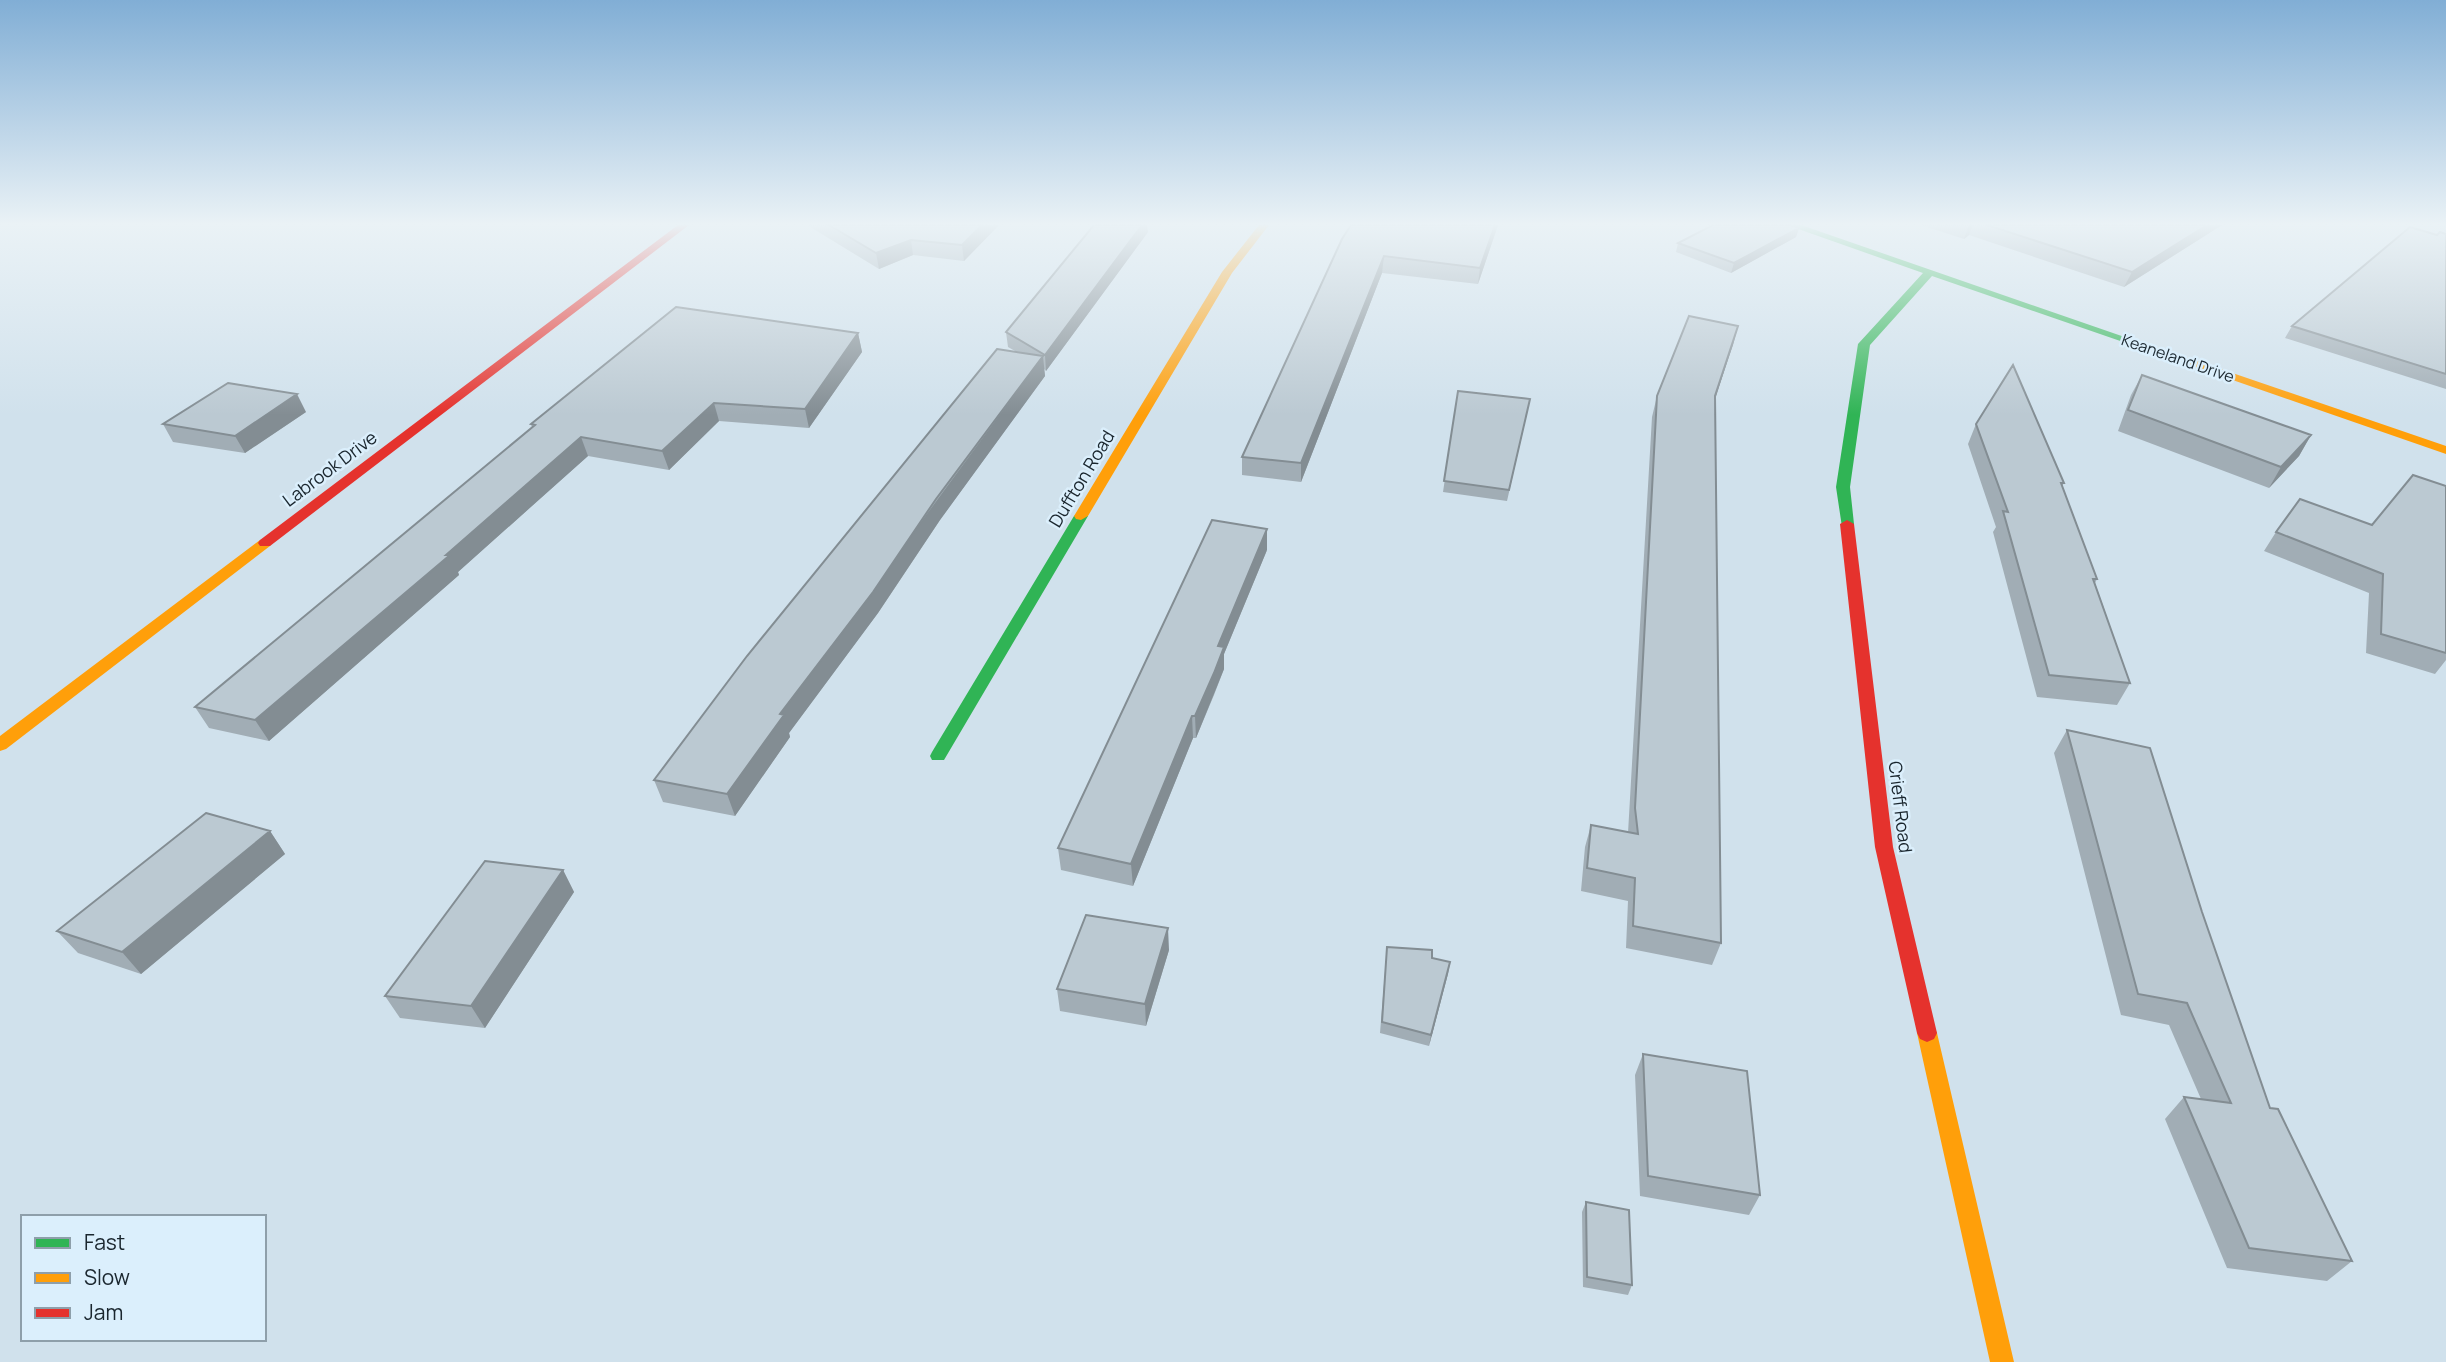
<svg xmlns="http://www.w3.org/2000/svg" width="2446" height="1362" viewBox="0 0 2446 1362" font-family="Manrope,sans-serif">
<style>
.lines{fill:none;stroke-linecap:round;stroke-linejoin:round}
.fast{fill:#30b455;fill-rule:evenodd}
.slow{fill:#ff9f0a;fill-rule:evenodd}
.jam{fill:#e5322d;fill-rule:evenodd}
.wall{fill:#a1adb5}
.shaded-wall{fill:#838d93}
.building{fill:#bbc9d2;stroke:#838d93;stroke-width:2}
.labels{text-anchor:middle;stroke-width:5;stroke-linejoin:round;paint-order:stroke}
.far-street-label{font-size:16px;fill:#1a262e;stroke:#dbeffc}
.street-label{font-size:18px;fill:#1a262e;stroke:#dbeffc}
</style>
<rect width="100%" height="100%" fill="#d0e1ec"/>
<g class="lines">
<!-- fast -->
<path class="fast" d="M 1787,225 L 1801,225 L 2139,342 L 2129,344 L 1932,276 L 1870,345 L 1850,487 L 1854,524 L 1852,527 L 1842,527 L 1836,487 L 1858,344 L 1923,273 Z
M 1081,512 L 1088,516 L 944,760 L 932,760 L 930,756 L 932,752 L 1074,516 Z"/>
<!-- slow -->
<path class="slow" d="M 1259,225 L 1269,225 L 1232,273 L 1088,516 L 1081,520 L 1076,519 L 1074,516 L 1222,272 Z
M 2133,339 L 2446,446 L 2446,454 L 2129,344 L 2127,342 Z
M 265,539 L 272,543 L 270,546 L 6,749 L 0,751 L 0,736 L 260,540 Z
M 1927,1024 L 1934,1027 L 1937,1033 L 2014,1362 L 1990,1362 L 1917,1033 L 1920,1027 Z"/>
<!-- jam -->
<path class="jam" d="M 678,225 L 689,225 L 270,546 L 260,546 L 258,543 L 260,540 Z
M 1847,520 L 1854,524 L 1893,847 L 1937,1033 L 1934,1039 L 1927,1042 L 1920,1039 L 1917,1033 L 1875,847 L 1840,524 Z"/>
</g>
<!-- wall -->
<path class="wall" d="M 807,225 L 999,225 L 964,261 L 913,255 L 879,269 Z
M 1094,225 L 1147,225 L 1148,232 L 1046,371 L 1044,369 L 1045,376 L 940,520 L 878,613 L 789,733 L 790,737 L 735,816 L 663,802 L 654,780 L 1015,351 L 1008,347 L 1006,332 Z
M 1351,225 L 1498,225 L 1478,284 L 1382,273 L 1301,482 L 1242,475 L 1242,457 Z
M 1921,225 L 2222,225 L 2124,287 L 1969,235 L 1964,239 Z
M 1799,228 L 1796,237 L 1731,273 L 1676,252 L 1678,243 Z
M 2446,234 L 2446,389 L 2285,338 L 2292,326 L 2437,235 Z
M 1738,326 L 1715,400 L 1721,943 L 1712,965 L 1626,948 L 1628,901 L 1581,891 L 1585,847 L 1591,825 L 1628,833 L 1652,417 L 1657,396 Z
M 858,333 L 862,352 L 809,428 L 719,421 L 669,470 L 588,456 L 458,572 L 459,575 L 269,741 L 209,728 L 195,707 L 532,427 L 531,424 Z
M 2142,375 L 2311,435 L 2299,456 L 2269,488 L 2118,431 L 2131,395 Z
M 1458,391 L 1528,409 L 1507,501 L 1443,492 Z
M 306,412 L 245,453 L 173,442 L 163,424 Z
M 1976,424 L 2064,483 L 2062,486 L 2097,579 L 2095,583 L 2130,683 L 2117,705 L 2037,697 L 1993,532 L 1996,527 L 1968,444 Z
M 2446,486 L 2446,660 L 2435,674 L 2366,653 L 2369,593 L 2264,551 L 2276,532 L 2372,525 Z
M 1267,550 L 1224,654 L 1224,669 L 1214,695 L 1196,738 L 1193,738 L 1133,886 L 1061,870 L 1058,848 Z
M 2067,730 L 2202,912 L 2270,1108 L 2352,1261 L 2327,1281 L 2227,1268 L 2165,1119 L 2184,1097 L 2201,1099 L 2169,1025 L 2121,1015 L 2054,753 Z
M 270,831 L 285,854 L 141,974 L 78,953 L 57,931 Z
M 563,870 L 574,892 L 485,1028 L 400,1018 L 385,996 Z
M 1387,947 L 1450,962 L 1429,1046 L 1380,1033 Z
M 1169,950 L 1146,1026 L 1060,1011 L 1057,989 Z
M 1643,1054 L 1760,1195 L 1749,1215 L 1640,1196 L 1635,1075 Z
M 1586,1202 L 1632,1285 L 1628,1295 L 1583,1287 L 1582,1212 Z"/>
<!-- shaded-wall -->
<path class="shaded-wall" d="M 982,225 L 999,225 L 964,261 L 962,245 Z
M 1142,225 L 1147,225 L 1148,232 L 1046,371 L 1045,355 Z
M 1495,225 L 1498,225 L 1478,284 L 1480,268 Z
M 1969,225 L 1973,225 L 1969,235 L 1964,239 Z
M 2207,225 L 2222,225 L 2124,287 L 2132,272 Z
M 1799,228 L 1796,237 L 1731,273 L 1734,263 Z
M 911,240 L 913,255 L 879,269 L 876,253 Z
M 1384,256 L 1382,273 L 1301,482 L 1301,463 Z
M 1738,326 L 1733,345 L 1709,416 L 1715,396 Z
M 858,333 L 862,352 L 809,428 L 805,409 Z
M 1043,356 L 1045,376 L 940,520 L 878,613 L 789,733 L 790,737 L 735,816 L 727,794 L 780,714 Z
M 297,394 L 306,412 L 245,453 L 235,436 Z
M 714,403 L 719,421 L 669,470 L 662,451 Z
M 2311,435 L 2299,456 L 2269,488 L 2281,467 Z
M 581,437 L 588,456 L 458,572 L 459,575 L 269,741 L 255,720 Z
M 1267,529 L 1267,550 L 1224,654 L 1224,669 L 1196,738 L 1195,716 L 1218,646 Z
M 1192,716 L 1193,738 L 1133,886 L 1131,864 Z
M 270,831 L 285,854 L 141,974 L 122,952 Z
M 563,870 L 574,892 L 485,1028 L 471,1006 Z
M 1168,928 L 1169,950 L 1146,1026 L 1145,1004 Z
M 1450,962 L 1448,974 L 1429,1046 L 1431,1035 Z"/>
<!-- building -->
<path class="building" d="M 829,225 L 982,225 L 962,245 L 911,240 L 876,253 Z
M 1094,225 L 1142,225 L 1045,355 L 1006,332 Z
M 1351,225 L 1495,225 L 1480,268 L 1384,256 L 1301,463 L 1242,457 L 1342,239 Z
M 1713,225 L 1789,225 L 1799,228 L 1734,263 L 1678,243 Z
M 1987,225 L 2207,225 L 2132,272 Z
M 2410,227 L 2437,235 L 2440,232 L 2446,234 L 2446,374 L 2292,326 Z
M 676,307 L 858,333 L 805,409 L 714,403 L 662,451 L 581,437 L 446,555 L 450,555 L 255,720 L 195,707 L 535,425 L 531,424 Z
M 1689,316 L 1738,326 L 1715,396 L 1721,943 L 1633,926 L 1635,878 L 1587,868 L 1591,825 L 1638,834 L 1635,808 L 1657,396 Z
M 997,349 L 1043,356 L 936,499 L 873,592 L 780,714 L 784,715 L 727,794 L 654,780 L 747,656 Z
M 2013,365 L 2064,483 L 2061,483 L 2097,579 L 2093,579 L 2130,683 L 2049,675 L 2003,511 L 2008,512 L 1976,424 Z
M 2142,375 L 2311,435 L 2281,467 L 2128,410 Z
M 228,383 L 297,394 L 235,436 L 163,424 Z
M 1458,391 L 1530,399 L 1509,490 L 1444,481 Z
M 2413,475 L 2446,486 L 2446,653 L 2381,634 L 2383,574 L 2276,532 L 2300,499 L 2372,525 Z
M 1212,520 L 1267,529 L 1218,646 L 1224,647 L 1214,673 L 1195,716 L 1192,716 L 1131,864 L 1058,848 Z
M 2067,730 L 2150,748 L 2202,912 L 2270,1108 L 2278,1109 L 2352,1261 L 2249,1248 L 2184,1097 L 2231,1103 L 2187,1003 L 2138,994 Z
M 206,813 L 270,831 L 122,952 L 57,931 Z
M 485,861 L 563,870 L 471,1006 L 385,996 Z
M 1086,915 L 1168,928 L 1145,1004 L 1057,989 Z
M 1387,947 L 1432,950 L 1432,958 L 1450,962 L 1431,1035 L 1382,1022 Z
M 1643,1054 L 1747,1071 L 1760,1195 L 1648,1176 Z
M 1586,1202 L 1629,1210 L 1632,1285 L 1587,1277 Z"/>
<!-- sky -->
<linearGradient id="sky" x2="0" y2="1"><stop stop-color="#81aed5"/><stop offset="0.54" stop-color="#eaf2f6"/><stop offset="1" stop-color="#eaf2f6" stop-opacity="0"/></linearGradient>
<rect width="2446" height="415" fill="url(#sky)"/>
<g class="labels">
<!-- far-street labels -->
<g class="far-street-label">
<text transform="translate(2178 358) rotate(19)" y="6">Keaneland Drive</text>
</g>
<!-- street labels -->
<g class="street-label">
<text transform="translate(330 469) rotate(-37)" y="6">Labrook Drive</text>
<text transform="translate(1082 479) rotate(-59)" y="6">Duffton Road</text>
<text transform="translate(1900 807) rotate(83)" y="6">Crieff Road</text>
</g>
</g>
<!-- legend -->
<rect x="21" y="1215" width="245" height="126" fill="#dbeffc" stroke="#8e9faa" stroke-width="2"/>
<rect x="35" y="1238" width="35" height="10" fill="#30b455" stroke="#8e9faa" stroke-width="2"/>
<text x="84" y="1250" font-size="21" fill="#1a262e">Fast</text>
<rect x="35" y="1273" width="35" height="10" fill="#ff9f0a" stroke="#8e9faa" stroke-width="2"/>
<text x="84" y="1285" font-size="21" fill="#1a262e">Slow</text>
<rect x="35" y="1308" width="35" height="10" fill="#e5322d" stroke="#8e9faa" stroke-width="2"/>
<text x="84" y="1320" font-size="21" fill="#1a262e">Jam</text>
</svg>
